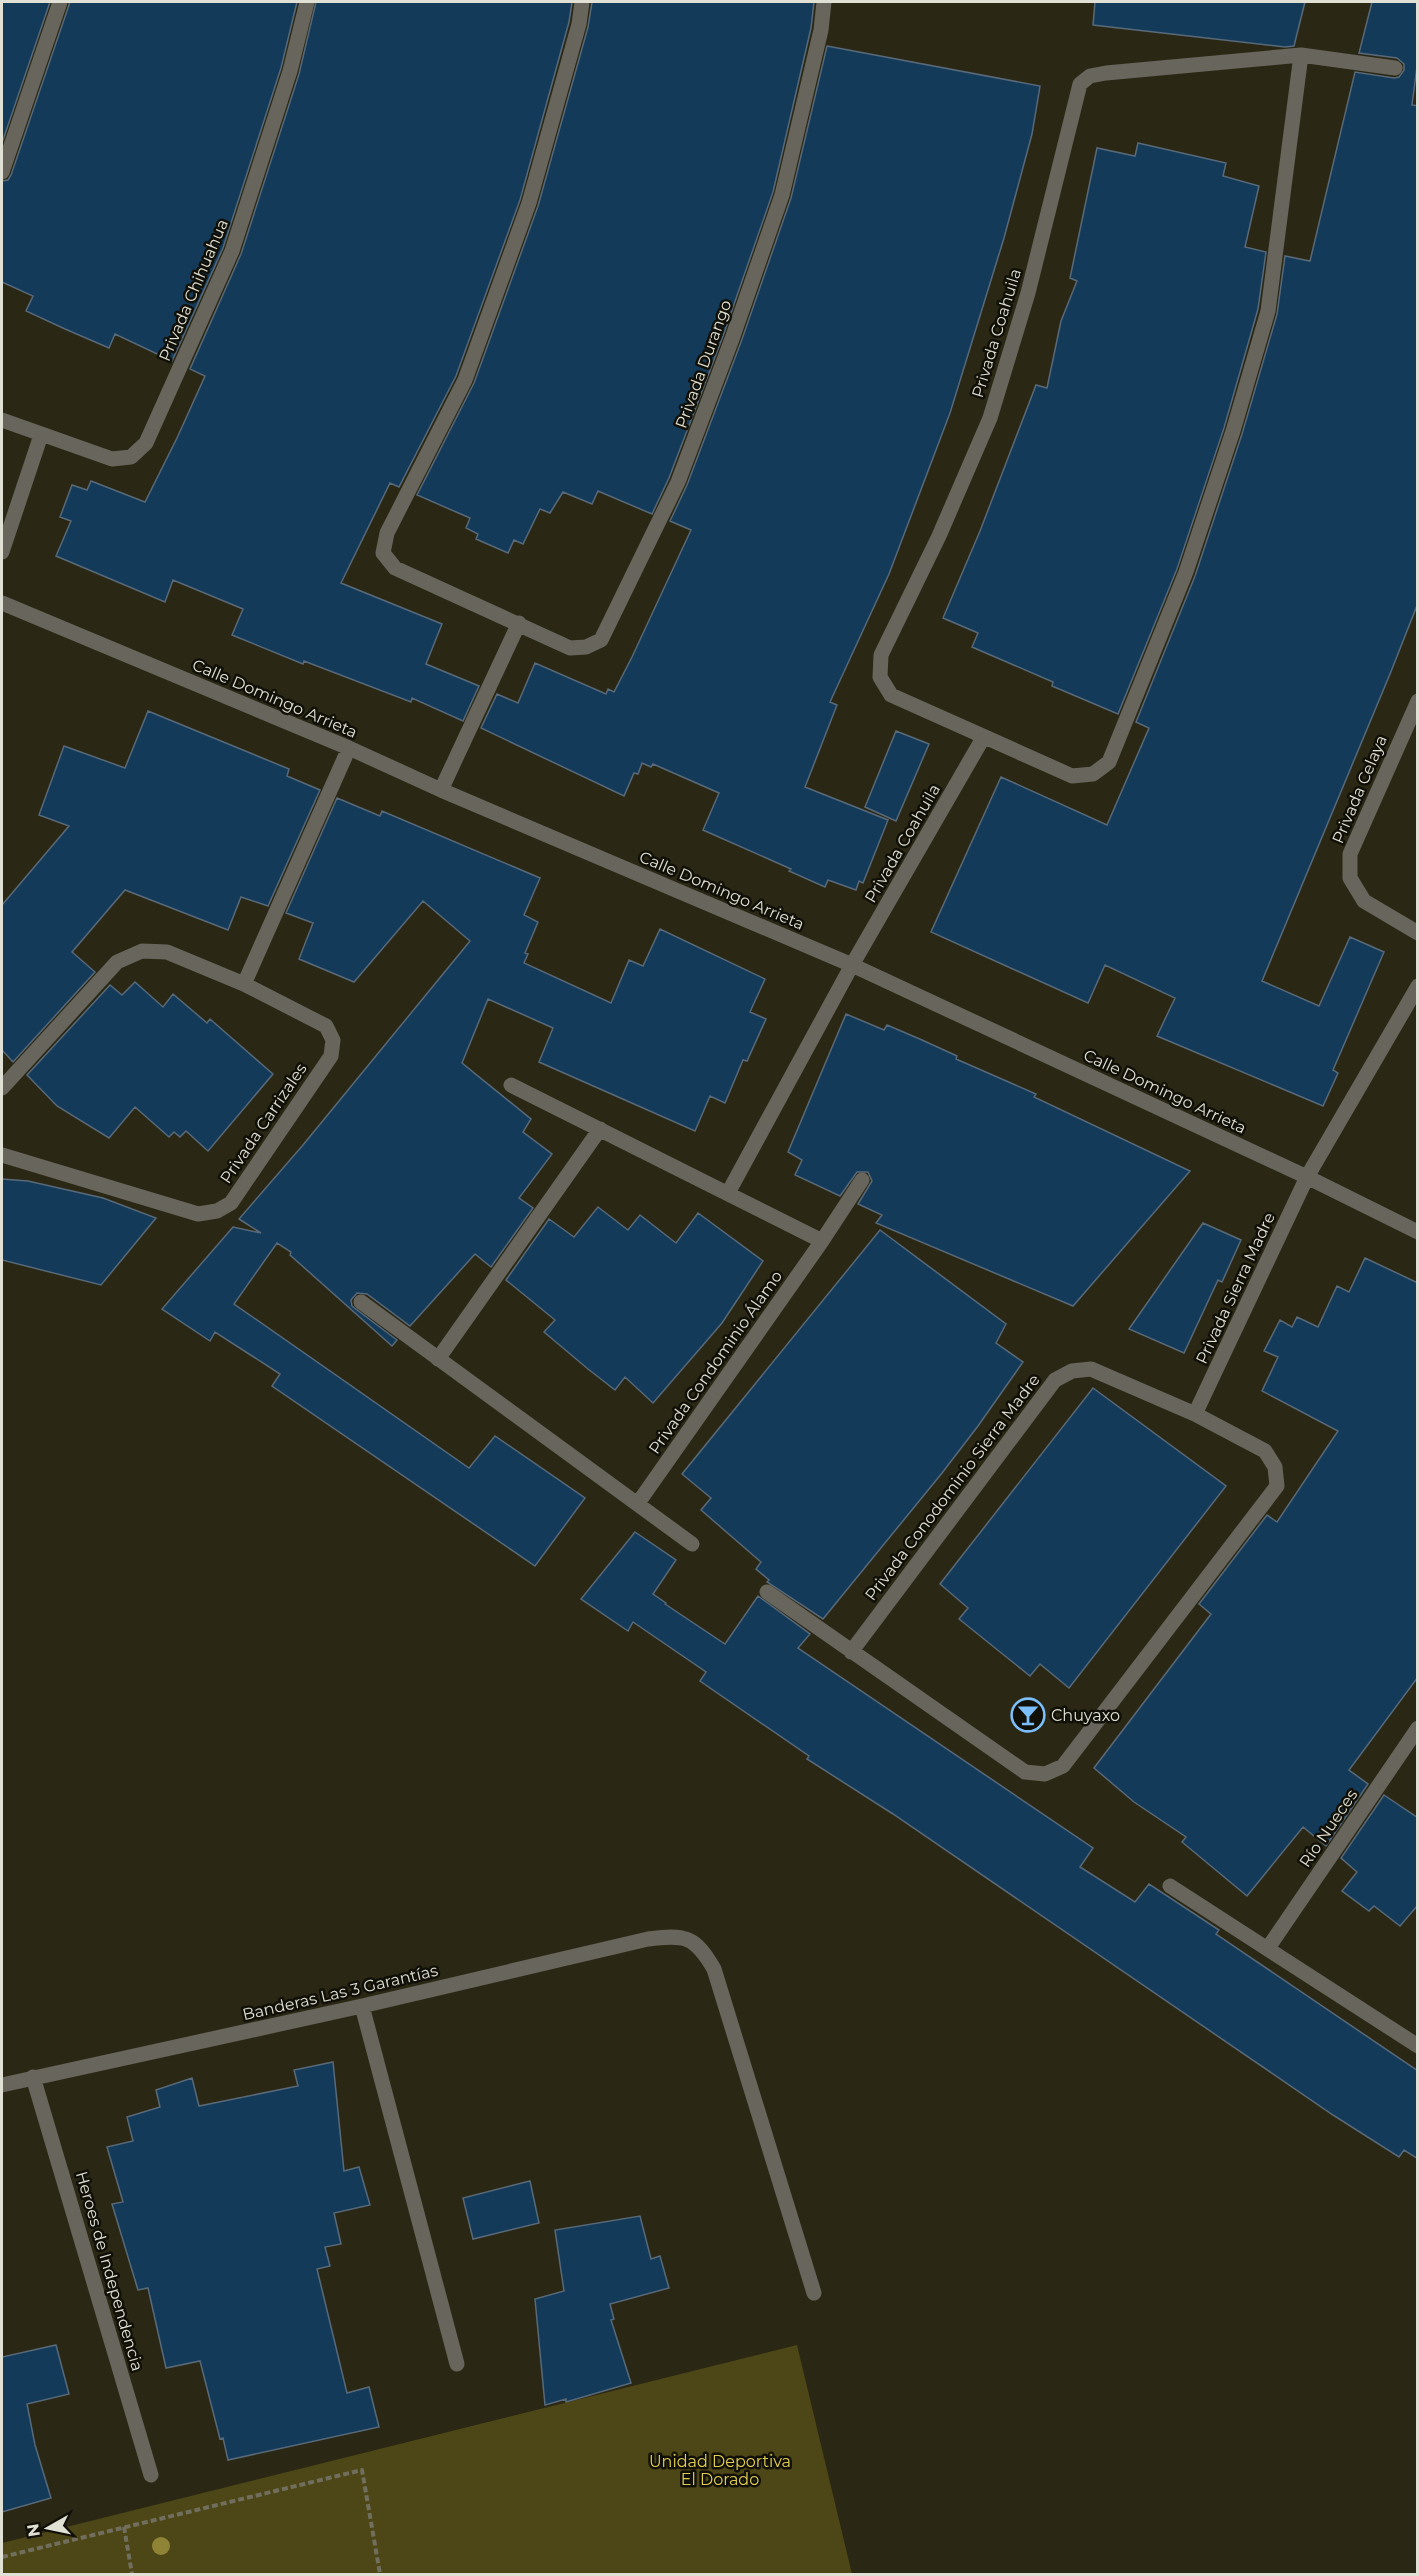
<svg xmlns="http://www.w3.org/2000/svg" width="1419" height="2576" viewBox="0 0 1419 2576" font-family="Montserrat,sans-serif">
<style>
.green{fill:#4d4616}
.building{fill:#143a59;stroke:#586979;stroke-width:1.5}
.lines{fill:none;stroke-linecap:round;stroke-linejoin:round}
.path{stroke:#706f5e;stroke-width:4;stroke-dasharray:6 3;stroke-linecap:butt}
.minor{stroke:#67655c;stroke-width:15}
.tree{fill:#8f8435}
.labels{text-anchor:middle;stroke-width:5;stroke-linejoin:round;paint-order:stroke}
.street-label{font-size:16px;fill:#e1e0d4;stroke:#111008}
.poi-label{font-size:16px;fill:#e1e0d4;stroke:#111008;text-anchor:start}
.park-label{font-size:16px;fill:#e2cf50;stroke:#111008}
</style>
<rect width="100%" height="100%" fill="#2a2814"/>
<!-- green -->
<path class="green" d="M 797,2345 L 852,2574 L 2,2574 L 2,2543 Z"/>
<!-- building -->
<path class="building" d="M 2,2 L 50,2 L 2,143 Z
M 70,2 L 297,2 L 281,68 L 223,248 L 172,361 L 115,334 L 109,348 L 65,329 L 26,311 L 33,296 L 2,282 L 2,181 L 8,180 L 11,175 Z
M 316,2 L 572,2 L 569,22 L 520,200 L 456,376 L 399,487 L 390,483 L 341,583 L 442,624 L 426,664 L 479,686 L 463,721 L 412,698 L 411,702 L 304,661 L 303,664 L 232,635 L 243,609 L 173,580 L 165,602 L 56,556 L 71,521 L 60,517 L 72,485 L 87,490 L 91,481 L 145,502 L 177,438 L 205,376 L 190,369 L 241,254 L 299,74 Z
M 592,2 L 814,2 L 811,28 L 773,192 L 723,336 L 669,478 L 652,514 L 598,491 L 592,504 L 563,492 L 550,513 L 540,509 L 523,544 L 514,540 L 508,553 L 476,539 L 478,534 L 466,528 L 470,518 L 417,495 L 474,383 L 538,206 L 588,27 Z
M 1095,2 L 1305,2 L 1294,46 L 1285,47 L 1093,25 Z
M 1372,2 L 1418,2 L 1418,59 L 1412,105 L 1418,106 L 1418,603 L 1390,674 L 1262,981 L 1319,1006 L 1350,937 L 1384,952 L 1333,1070 L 1338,1073 L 1323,1106 L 1157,1036 L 1175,998 L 1105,965 L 1088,1003 L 931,932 L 1001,777 L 1107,825 L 1149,728 L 1136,722 L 1195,576 L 1242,434 L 1277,314 L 1285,256 L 1310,261 L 1355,72 L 1394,78 L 1399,77 L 1404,70 L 1404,64 L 1397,58 L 1359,53 Z
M 827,46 L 1040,86 L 1032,134 L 1004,238 L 950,413 L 889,574 L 830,702 L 837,705 L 805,787 L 888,820 L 863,883 L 859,881 L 856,890 L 828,880 L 825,887 L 789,871 L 791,869 L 703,830 L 719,793 L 653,764 L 651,767 L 642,763 L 638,774 L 634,773 L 624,796 L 481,728 L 497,694 L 518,703 L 535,663 L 606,694 L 608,689 L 614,692 L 632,657 L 691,530 L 670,521 L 687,485 L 741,342 L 791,198 Z
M 1138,143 L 1226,163 L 1223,176 L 1259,186 L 1245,247 L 1266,252 L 1258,309 L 1224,428 L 1177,569 L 1118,714 L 1052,686 L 1053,682 L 972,647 L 978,633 L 943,618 L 980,531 L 1036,385 L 1047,388 L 1061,321 L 1077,281 L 1070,278 L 1097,148 L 1135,156 Z
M 148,711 L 289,769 L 287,776 L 320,790 L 268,906 L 241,897 L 228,930 L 125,890 L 72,952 L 95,972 L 13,1062 L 2,1050 L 2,905 L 69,826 L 39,815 L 64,746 L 125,768 Z
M 896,731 L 929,744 L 896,821 L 865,807 Z
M 337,798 L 380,816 L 382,811 L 540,878 L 524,915 L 538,922 L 525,953 L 528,954 L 524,963 L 611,1003 L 629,960 L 643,966 L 660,929 L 765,979 L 750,1012 L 766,1019 L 747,1061 L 743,1060 L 725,1103 L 710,1096 L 695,1131 L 539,1062 L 553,1028 L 488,999 L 462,1063 L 531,1119 L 523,1132 L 552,1154 L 519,1198 L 533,1208 L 491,1267 L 475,1254 L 410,1326 L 367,1294 L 357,1293 L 351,1300 L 352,1306 L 397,1340 L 392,1346 L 290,1255 L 291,1252 L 277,1243 L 234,1304 L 469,1468 L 495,1436 L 585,1498 L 535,1566 L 272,1386 L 280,1374 L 215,1332 L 210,1341 L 162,1309 L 233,1227 L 261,1233 L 239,1219 L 303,1145 L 470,941 L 423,901 L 354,982 L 299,959 L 313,923 L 286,913 Z
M 135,982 L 163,1007 L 173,994 L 207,1023 L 210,1019 L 273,1074 L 208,1151 L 186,1131 L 180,1137 L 174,1132 L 169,1137 L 135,1107 L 109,1138 L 57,1106 L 27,1075 L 110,985 L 122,995 Z
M 846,1014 L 884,1030 L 887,1025 L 922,1040 L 957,1056 L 956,1059 L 1036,1094 L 1034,1097 L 1190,1171 L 1073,1306 L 876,1223 L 882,1215 L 858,1204 L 872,1181 L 868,1172 L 857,1172 L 840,1196 L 795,1175 L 802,1160 L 788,1152 Z
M 2,1179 L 28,1181 L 103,1198 L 156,1218 L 101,1285 L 2,1260 Z
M 598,1207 L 628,1230 L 640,1215 L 676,1243 L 698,1213 L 763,1261 L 722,1323 L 653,1403 L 625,1377 L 615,1390 L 588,1369 L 544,1332 L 555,1320 L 506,1280 L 549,1219 L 574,1237 Z
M 1203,1223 L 1241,1240 L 1222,1282 L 1218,1280 L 1184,1353 L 1129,1329 Z
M 880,1230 L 1006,1324 L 996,1343 L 1023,1362 L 978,1426 L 942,1473 L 823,1619 L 767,1582 L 769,1580 L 756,1569 L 761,1562 L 701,1510 L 711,1498 L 682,1474 Z
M 1365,1258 L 1418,1283 L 1418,1677 L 1349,1770 L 1368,1784 L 1326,1846 L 1303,1827 L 1247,1896 L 1182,1842 L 1186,1837 L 1134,1802 L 1094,1768 L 1211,1614 L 1199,1604 L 1267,1515 L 1277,1522 L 1338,1431 L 1262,1391 L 1278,1357 L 1264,1351 L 1280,1320 L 1292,1327 L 1297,1317 L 1318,1327 L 1337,1286 L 1349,1292 Z
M 1093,1388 L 1226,1486 L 1069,1688 L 1040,1664 L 1030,1676 L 959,1619 L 968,1608 L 940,1584 Z
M 635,1532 L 676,1560 L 653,1594 L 666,1603 L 665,1604 L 725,1644 L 758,1596 L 810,1634 L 798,1648 L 1093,1848 L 1080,1867 L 1135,1902 L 1149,1884 L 1219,1930 L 1216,1934 L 1418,2071 L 1418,2159 L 1404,2150 L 1399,2157 L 1333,2115 L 893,1814 L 807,1759 L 809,1756 L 700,1681 L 706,1672 L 633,1622 L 628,1631 L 581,1599 Z
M 1384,1795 L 1418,1818 L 1418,1905 L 1400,1926 L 1374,1906 L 1369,1911 L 1342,1891 L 1357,1872 L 1341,1858 Z
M 333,2062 L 344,2171 L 359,2167 L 370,2205 L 334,2213 L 341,2244 L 325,2247 L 330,2266 L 317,2269 L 347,2393 L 369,2387 L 379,2427 L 228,2460 L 223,2438 L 220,2439 L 200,2361 L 166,2368 L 148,2288 L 138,2290 L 112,2204 L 123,2202 L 107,2147 L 133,2141 L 127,2117 L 160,2107 L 156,2090 L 192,2078 L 199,2106 L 298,2086 L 294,2070 Z
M 530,2181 L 539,2223 L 473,2239 L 463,2198 Z
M 640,2216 L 651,2259 L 660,2256 L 669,2288 L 610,2304 L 614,2319 L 611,2320 L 631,2383 L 566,2402 L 566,2399 L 545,2405 L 535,2299 L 564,2291 L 555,2230 Z
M 56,2345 L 69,2394 L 27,2404 L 35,2445 L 51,2498 L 2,2512 L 2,2357 Z"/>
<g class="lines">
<!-- path -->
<path class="path" d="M 124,2527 L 132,2574
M 2,2557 L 362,2470 L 380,2574"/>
<!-- minor -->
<path class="minor" d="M 582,2 L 579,24 L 529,203 L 465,380 L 387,533 L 383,553 L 395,568 L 570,648 L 586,647 L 601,640 L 678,482 L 732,339 L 782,195 L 821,30 L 824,2
M 1301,55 L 1268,311 L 1233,431 L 1186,572 L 1109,762 L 1093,774 L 1072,776 L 891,695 L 880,677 L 881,655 L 939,536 L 990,418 L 1028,293 L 1080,84 L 1090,76 L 1106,73 L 1301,55 L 1395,68
M 2,172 L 60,2
M 2,420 L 112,459 L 131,457 L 146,443 L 232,251 L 290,71 L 307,2
M 2,552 L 41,435
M 2,603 L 349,748 L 441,790 L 852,965 L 1307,1177 L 1418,1232
M 1418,701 L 1350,854 L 1350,878 L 1364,901 L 1418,933
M 441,790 L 519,623
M 244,984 L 349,748
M 511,1085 L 822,1241
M 2,1088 L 117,962 L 142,951 L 167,952 L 244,984 L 326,1026 L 333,1040 L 331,1056 L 231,1203 L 217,1211 L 198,1214 L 2,1155
M 728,1193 L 852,965 L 983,738
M 361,1302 L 692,1544
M 438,1359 L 600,1129
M 1195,1414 L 1307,1177 L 1418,986
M 638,1503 L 822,1241 L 862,1180
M 767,1592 L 1025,1772 L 1045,1774 L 1063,1766 L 1277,1486 L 1275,1467 L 1265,1451 L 1195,1414 L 1091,1369 L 1072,1371 L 1055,1380 L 851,1652
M 1170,1886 L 1418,2046
M 1268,1948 L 1418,1728
M 362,2006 L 457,2364
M 33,2077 L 151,2475
M 2,2085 L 362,2006 L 648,1939 C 685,1934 695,1936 714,1969 L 814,2293"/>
</g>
<!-- trees -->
<circle class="tree" cx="161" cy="2546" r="9"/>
<!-- icons -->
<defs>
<g id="bar-ring" transform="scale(1.725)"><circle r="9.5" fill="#111008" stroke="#7cbef9" stroke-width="1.5"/><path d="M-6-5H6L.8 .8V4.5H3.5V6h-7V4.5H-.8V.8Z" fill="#7cbef9"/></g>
</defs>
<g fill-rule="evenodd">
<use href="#bar-ring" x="1028" y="1715"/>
</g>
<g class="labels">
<!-- street labels -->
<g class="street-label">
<text transform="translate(193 290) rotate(-67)" y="6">Privada Chihuahua</text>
<text transform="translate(996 333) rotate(-73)" y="6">Privada Coahuila</text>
<text transform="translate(703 364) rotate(-70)" y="6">Privada Durango</text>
<text transform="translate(275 698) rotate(23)" y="6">Calle Domingo Arrieta</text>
<text transform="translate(1359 789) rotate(-67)" y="6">Privada Celaya</text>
<text transform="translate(902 843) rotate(-60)" y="6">Privada Coahuila</text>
<text transform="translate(722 890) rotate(23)" y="6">Calle Domingo Arrieta</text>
<text transform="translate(1165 1091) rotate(25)" y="6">Calle Domingo Arrieta</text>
<text transform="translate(263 1123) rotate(-56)" y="6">Privada Carrizales</text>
<text transform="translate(1235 1288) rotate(-65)" y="6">Privada Sierra Madre</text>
<text transform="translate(715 1362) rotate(-55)" y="6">Privada Condominio Álamo</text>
<text transform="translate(952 1487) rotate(-53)" y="6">Privada Conodominio Sierra Madre</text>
<text transform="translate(1328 1828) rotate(-56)" y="6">Río Nueces</text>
<text transform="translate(340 1992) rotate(-13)" y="6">Banderas Las 3 Garantías</text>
<text transform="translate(110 2271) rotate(74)" y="6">Heroes de Independencia</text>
</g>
<!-- poi labels -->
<g class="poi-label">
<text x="1051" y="1721">Chuyaxo</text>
</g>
<!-- park labels -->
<g class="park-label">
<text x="720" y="2467">Unidad Deportiva<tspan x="720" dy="18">El Dorado</tspan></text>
</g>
</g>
<!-- border -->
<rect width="1419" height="2576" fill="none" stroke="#e1e0d4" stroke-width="6"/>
<!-- north arrow -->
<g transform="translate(48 2528) rotate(261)" stroke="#111008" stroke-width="4.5" paint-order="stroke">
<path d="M0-4.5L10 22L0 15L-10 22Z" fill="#e1e0d4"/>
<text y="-9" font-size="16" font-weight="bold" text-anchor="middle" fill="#e1e0d4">N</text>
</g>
</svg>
